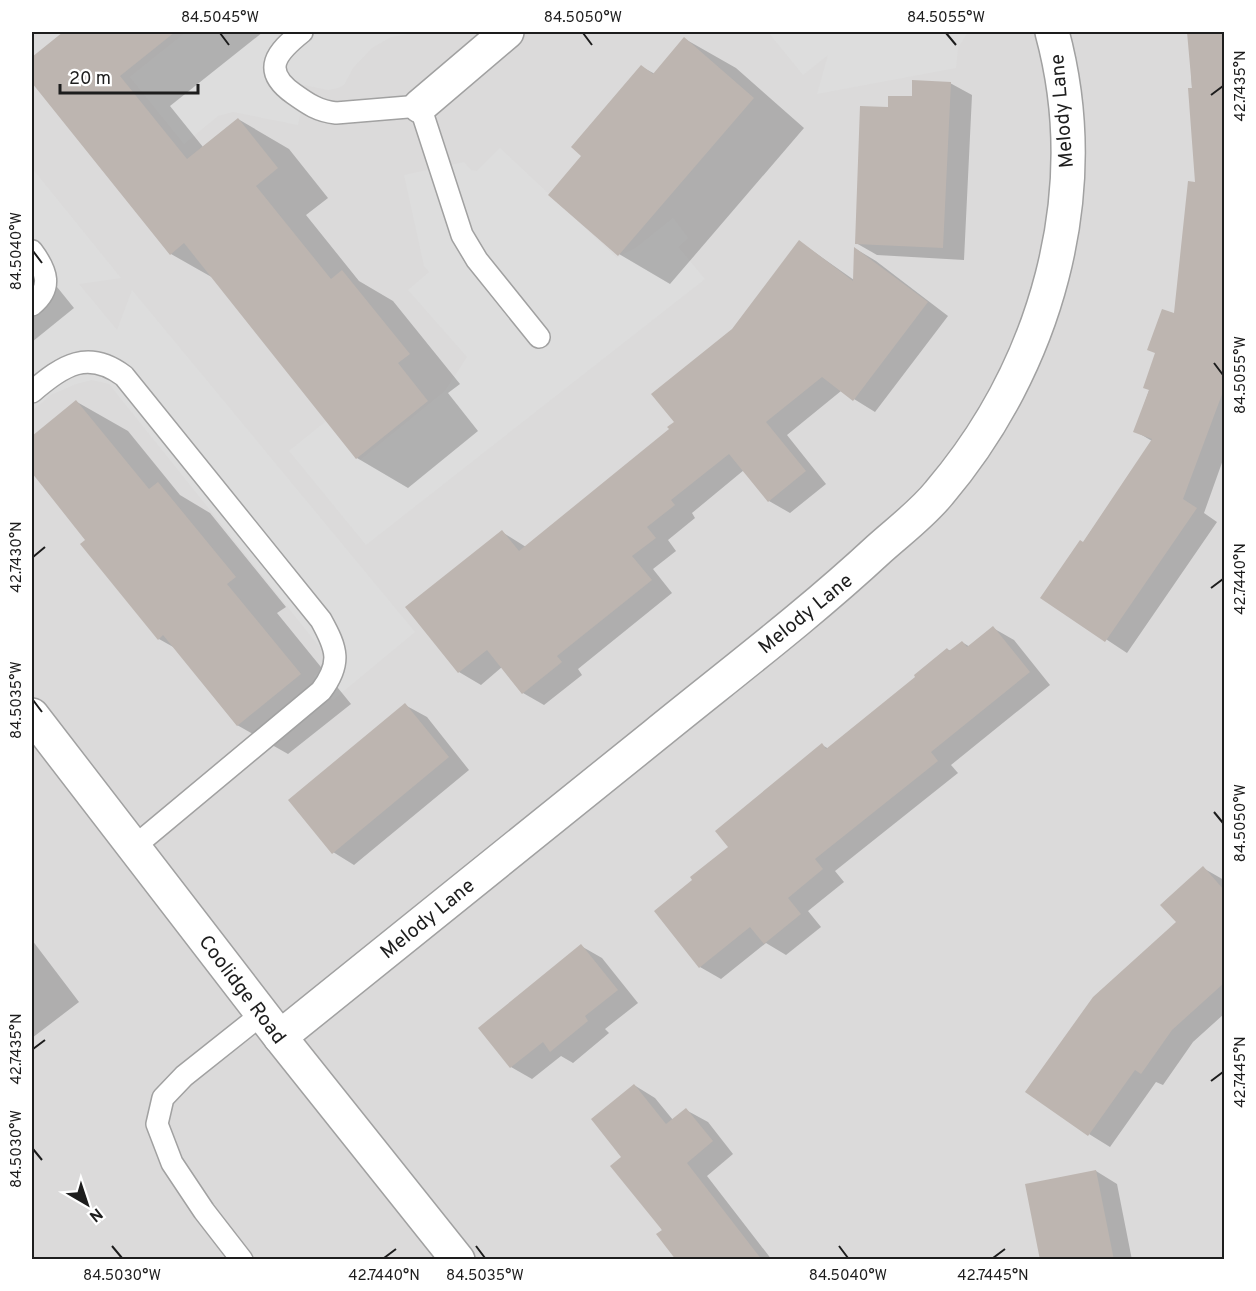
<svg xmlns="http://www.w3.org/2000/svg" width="1256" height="1291" viewBox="0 0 1256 1291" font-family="Overpass,sans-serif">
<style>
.residential{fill:#dbdada}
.parking{fill:#ddd}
.shadow{fill:#0003}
.building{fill:#bdb5b0}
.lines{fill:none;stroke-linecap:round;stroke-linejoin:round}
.service-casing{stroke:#a1a1a1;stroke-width:24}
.minor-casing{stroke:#a1a1a1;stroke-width:36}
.tertiary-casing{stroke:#a1a1a1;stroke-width:36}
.service{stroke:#fff;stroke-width:21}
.minor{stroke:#fff;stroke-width:33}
.tertiary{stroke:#fff;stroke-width:33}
.ticks{fill:none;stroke:#1d1d1d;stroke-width:2}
.labels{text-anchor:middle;stroke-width:4.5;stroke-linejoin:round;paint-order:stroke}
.street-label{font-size:20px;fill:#1d1d1d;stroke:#fff}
.neatline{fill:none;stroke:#1d1d1d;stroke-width:2}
.ticks-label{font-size:15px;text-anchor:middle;fill:#1d1d1d}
</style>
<rect width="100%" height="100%" fill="#ede9e3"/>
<!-- residential -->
<path class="residential" d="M 32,32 L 1224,32 L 1224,1259 L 32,1259 Z"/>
<!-- parking -->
<path class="parking" d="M 186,32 L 420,32 L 391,37 L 372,48 L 353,68 L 344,85 L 338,88 L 328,90 L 299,84 L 298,90 L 305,91 L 298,125 L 233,112 L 218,116 L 184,144 L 130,77 Z
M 768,32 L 968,32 L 958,48 L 956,68 L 817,94 L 828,55 L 803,75 Z
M 500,148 L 617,258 L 637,247 L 673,218 L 688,238 L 678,247 L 705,279 L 366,545 L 289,451 L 326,421 L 359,461 L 445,391 L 467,357 L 408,290 L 429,272 L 424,266 L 404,175 L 464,162 L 471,170 L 477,171 Z
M 32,168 L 121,278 L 79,284 L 117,330 L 132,290 L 415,632 L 333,700 L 314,676 L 326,667 L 326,655 L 109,384 L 92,380 L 76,384 L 51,395 L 32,411 Z"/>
<!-- shadow -->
<path class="shadow" d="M 66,32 L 263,32 L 170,106 L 203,147 L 238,119 L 289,149 L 328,198 L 306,215 L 359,281 L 393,301 L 460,384 L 448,393 L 478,431 L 408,488 L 357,458 L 215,279 L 171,254 L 32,80 L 32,59 Z
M 1189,32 L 1224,32 L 1224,457 L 1204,513 L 1217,522 L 1127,653 L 1042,597 L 1083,543 L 1152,441 L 1135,431 L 1175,315 L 1197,184 Z
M 685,39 L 736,68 L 804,128 L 670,284 L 619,254 L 642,67 L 655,74 Z
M 950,83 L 972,95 L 964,260 L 877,255 L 856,243 L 889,108 Z
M 800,242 L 854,280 L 856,249 L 876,261 L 948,316 L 875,412 L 841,391 L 787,435 L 826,484 L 790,513 L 769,501 L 744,470 L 692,513 L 695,518 L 668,540 L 676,551 L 653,569 L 672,593 L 578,669 L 582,675 L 544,705 L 523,693 L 502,667 L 481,685 L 459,672 L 407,607 L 502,532 L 526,547 L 671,429 L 733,330 Z
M 32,245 L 49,277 L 74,308 L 32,342 Z
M 77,402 L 128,431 L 180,495 L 210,513 L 286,607 L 277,613 L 351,704 L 288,754 L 237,725 L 175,648 L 159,639 L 87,540 L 32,471 L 32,438 Z
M 993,628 L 1014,640 L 1050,685 L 951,765 L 958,773 L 835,871 L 844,882 L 808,911 L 821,927 L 786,955 L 766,943 L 721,979 L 700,967 L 730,848 L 822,745 L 829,749 L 918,677 L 947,649 L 951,651 L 962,642 L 970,647 Z
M 405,705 L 427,717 L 469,770 L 354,865 L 333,852 Z
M 1203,868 L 1224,880 L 1224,1014 L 1193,1042 L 1163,1085 L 1156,1082 L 1110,1147 L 1089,1134 Z
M 32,940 L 79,1002 L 32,1038 Z
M 581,946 L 602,958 L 638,1003 L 605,1029 L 609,1033 L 573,1063 L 561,1056 L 532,1079 L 511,1067 Z
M 634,1085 L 655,1098 L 673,1120 L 686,1110 L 708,1122 L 733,1154 L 707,1176 L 772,1260 L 678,1260 L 623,1157 Z
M 1096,1171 L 1117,1184 L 1132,1260 L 1041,1260 Z"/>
<!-- building -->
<path class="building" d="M 63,32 L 175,32 L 120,76 L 187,159 L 238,118 L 278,168 L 256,186 L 331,279 L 342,270 L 410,354 L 398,363 L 428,401 L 356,459 L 184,243 L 170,255 L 32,83 L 32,57 Z
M 1187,32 L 1224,32 L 1224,389 L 1183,499 L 1197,508 L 1105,642 L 1040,598 L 1080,540 L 1083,542 L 1152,439 L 1133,432 L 1149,390 L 1143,388 L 1155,353 L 1147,350 L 1162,309 L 1174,313 L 1188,181 L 1195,182 L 1188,88 L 1192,88 Z
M 684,37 L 754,98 L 618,256 L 548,195 L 581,156 L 571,147 L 641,65 L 653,74 Z
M 912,80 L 951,82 L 943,248 L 855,244 L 860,106 L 888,107 L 888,96 L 912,96 Z
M 799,240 L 853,281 L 854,247 L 928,302 L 853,401 L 822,377 L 766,422 L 806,471 L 768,502 L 729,454 L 671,500 L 675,505 L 647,527 L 656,538 L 632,556 L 652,580 L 557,656 L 562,662 L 522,694 L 487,650 L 458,673 L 405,607 L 502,530 L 519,551 L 669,429 L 667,427 L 674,422 L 651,394 L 732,329 Z
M 76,400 L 149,489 L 158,482 L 236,577 L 227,584 L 301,674 L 237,726 L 163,635 L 158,640 L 80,544 L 85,540 L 32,473 L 32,436 Z
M 993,626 L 1030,672 L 931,752 L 938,761 L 815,859 L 823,869 L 788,898 L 801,914 L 764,944 L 750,927 L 699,968 L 654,911 L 692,880 L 690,877 L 728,847 L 715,831 L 822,743 L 826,749 L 915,677 L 914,675 L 947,648 L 949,651 L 962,641 L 967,647 Z
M 405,703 L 449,757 L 332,854 L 288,800 Z
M 1203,866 L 1224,890 L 1224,983 L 1172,1030 L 1141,1074 L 1135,1070 L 1088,1136 L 1025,1092 L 1093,997 L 1176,922 L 1160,905 Z
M 581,944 L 618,990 L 585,1016 L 588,1021 L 550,1052 L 543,1042 L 510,1068 L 478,1028 Z
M 634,1084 L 666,1124 L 686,1108 L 713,1141 L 687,1163 L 762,1260 L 676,1260 L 656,1234 L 662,1230 L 610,1166 L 621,1157 L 591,1119 Z
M 1096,1170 L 1114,1260 L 1040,1260 L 1025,1184 Z"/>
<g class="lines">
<!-- service casing -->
<g class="service-casing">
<path id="service" d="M 302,32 C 277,52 260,70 294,94 C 308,104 318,111 336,113 L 420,106 L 462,235 L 477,260 L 539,337
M 32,251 C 47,271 53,288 32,305
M 32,392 C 63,365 88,349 124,376 L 321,620 C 337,649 342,663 321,691 L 135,846
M 242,1260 L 204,1211 L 172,1163 L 157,1124 L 163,1098 L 184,1076 L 262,1014"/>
</g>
<!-- minor casing -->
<g class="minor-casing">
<path id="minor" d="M 420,106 L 507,32
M 280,1037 C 405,936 530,835 655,735 C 730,674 808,615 879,549 C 899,531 922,514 939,493 C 1046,367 1096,194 1052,32"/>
</g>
<!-- tertiary casing -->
<g class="tertiary-casing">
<path id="tertiary" d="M 32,715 L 280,1037 L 458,1260"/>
</g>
<!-- service -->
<use href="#service" class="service"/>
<!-- minor -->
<use href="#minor" class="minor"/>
<!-- tertiary -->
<use href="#tertiary" class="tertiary"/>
</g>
<!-- ticks -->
<path class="ticks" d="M 220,33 L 229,45M 583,33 L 592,45M 946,33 L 956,45M 1211,95 L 1223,86M 33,251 L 42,263M 1214,363 L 1223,375M 33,557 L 45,547M 1211,588 L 1223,579M 33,700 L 42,712M 1214,812 L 1223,823M 33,1049 L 45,1040M 1211,1081 L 1223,1072M 33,1149 L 42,1160M 112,1246 L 122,1258M 476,1246 L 485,1258M 839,1246 L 848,1258M 384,1258 L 396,1249M 993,1258 L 1005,1249"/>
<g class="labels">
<!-- street labels -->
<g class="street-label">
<text transform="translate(1061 111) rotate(-95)" y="7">Melody Lane</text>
<text transform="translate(805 613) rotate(-39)" y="7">Melody Lane</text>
<text transform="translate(427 918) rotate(-39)" y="7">Melody Lane</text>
<text transform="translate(243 989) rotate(53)" y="7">Coolidge Road</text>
</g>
</g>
<!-- border -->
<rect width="1256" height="1291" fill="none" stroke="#ffffff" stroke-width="66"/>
<!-- north arrow -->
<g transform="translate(87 1204) rotate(141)" stroke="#ffffff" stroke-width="4.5" paint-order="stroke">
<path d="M0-4.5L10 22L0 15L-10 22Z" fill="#1d1d1d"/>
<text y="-9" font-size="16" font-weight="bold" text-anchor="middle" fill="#1d1d1d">N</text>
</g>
<!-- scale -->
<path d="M60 84v9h138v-9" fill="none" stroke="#1d1d1d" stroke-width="3"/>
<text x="69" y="84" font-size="18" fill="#1d1d1d" stroke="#ffffff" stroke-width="4.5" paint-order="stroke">20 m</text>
<rect x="33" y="33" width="1190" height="1225" class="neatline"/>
<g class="ticks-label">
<text x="220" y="22">84.5045°W</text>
<text x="583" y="22">84.5050°W</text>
<text x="946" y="22">84.5055°W</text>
<text transform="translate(1240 86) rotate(-90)" y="5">42.7435°N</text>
<text transform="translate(16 251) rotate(-90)" y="5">84.5040°W</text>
<text transform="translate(1240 375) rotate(-90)" y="5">84.5055°W</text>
<text transform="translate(16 557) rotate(-90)" y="5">42.7430°N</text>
<text transform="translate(1240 579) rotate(-90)" y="5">42.7440°N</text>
<text transform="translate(16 700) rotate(-90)" y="5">84.5035°W</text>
<text transform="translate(1240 823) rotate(-90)" y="5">84.5050°W</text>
<text transform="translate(16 1049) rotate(-90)" y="5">42.7435°N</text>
<text transform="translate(1240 1072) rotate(-90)" y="5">42.7445°N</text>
<text transform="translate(16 1149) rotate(-90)" y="5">84.5030°W</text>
<text x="122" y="1280">84.5030°W</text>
<text x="384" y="1280">42.7440°N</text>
<text x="485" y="1280">84.5035°W</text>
<text x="848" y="1280">84.5040°W</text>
<text x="993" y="1280">42.7445°N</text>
</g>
</svg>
